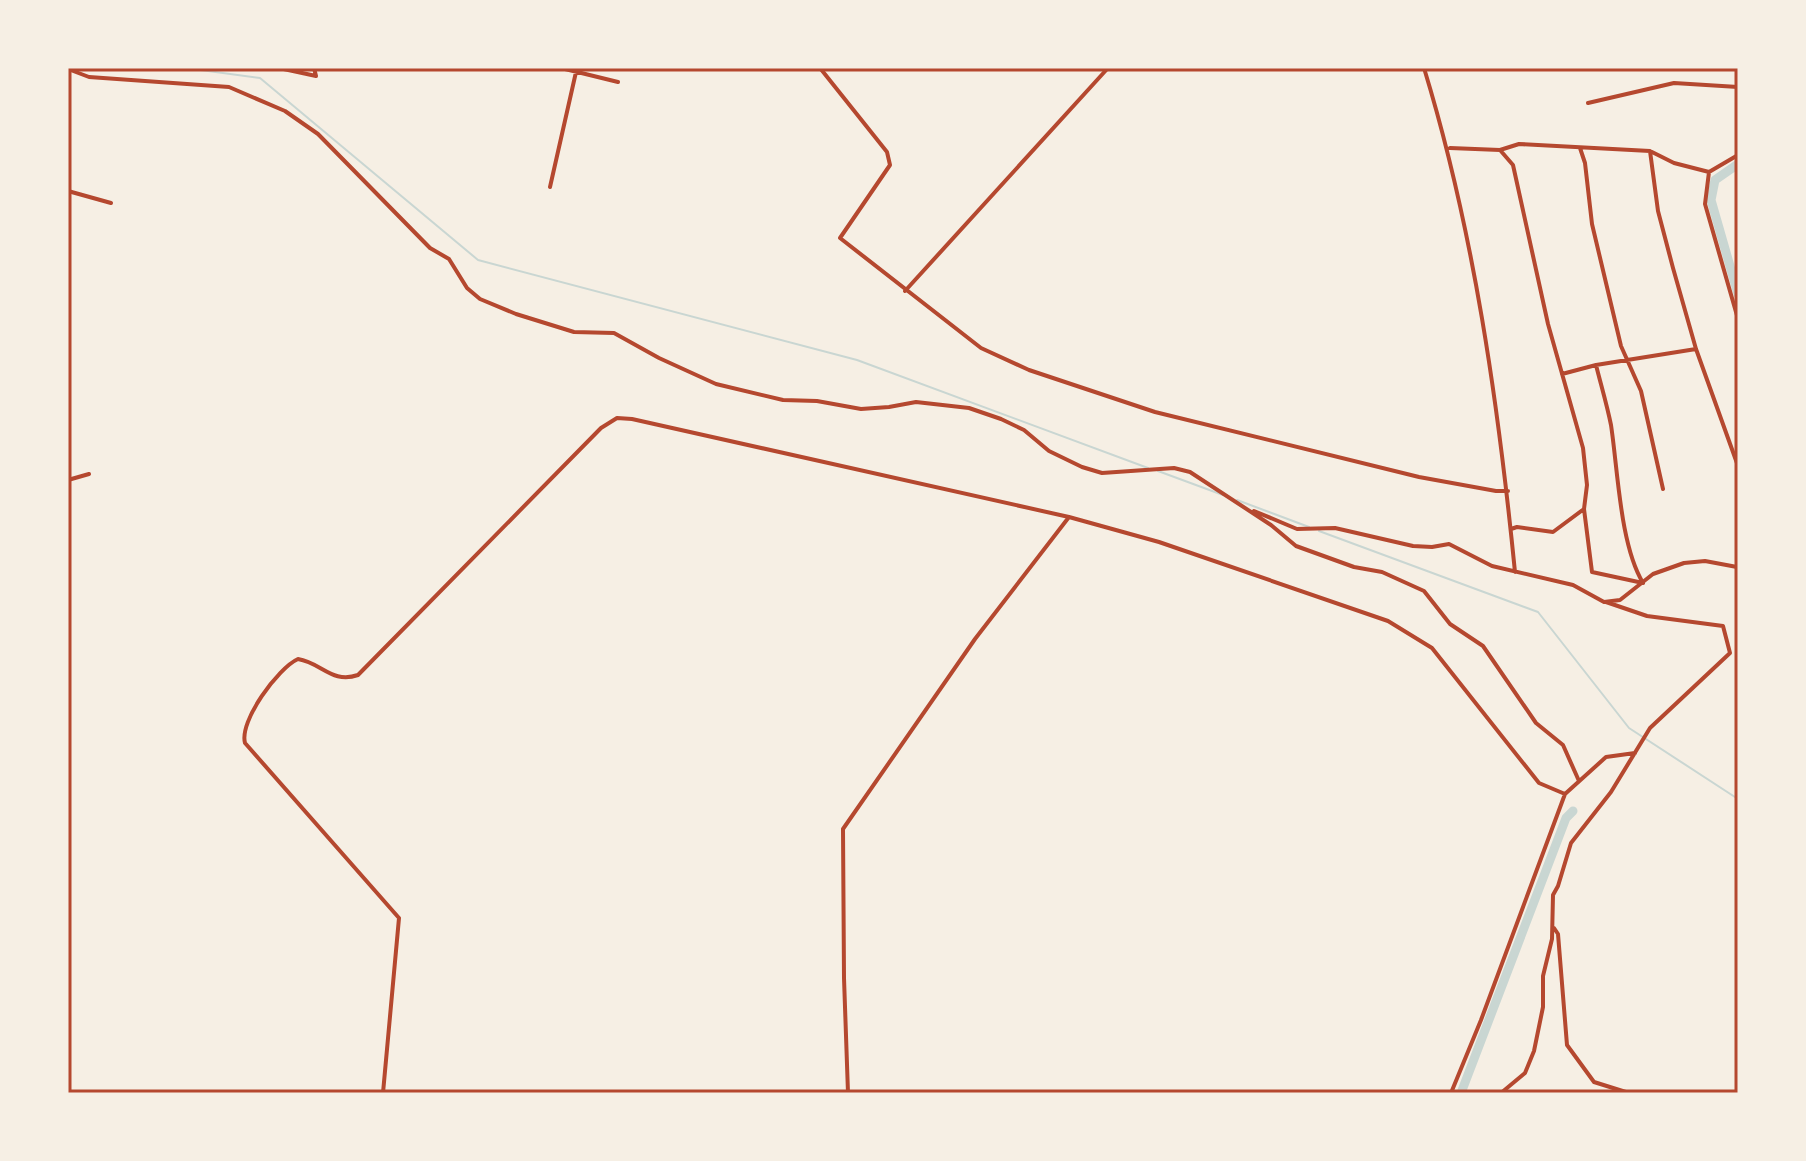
<svg xmlns="http://www.w3.org/2000/svg" width="1806" height="1161" viewBox="0 0 1806 1161" font-family="'Source Sans 3',sans-serif">
<style>
.lines{fill:none;stroke-linecap:round;stroke-linejoin:round}
.stream{stroke:#c9d6d2;stroke-width:2}
.canal{stroke:#c9d6d2;stroke-width:9}
.minor{stroke:#b5482f;stroke-width:4}
.neatline{fill:none;stroke:#b5482f;stroke-width:3}
</style>
<rect width="100%" height="100%" fill="#f6efe4"/>
<g class="lines">
<!-- stream -->
<path class="stream" d="M 186,68 L 260,78 L 478,260 L 857,360 L 1148,468
M 1158,471 L 1223,495
M 1237,500 L 1309,527
M 1319,531 L 1538,612 L 1629,728 L 1738,799"/>
<!-- canal -->
<path class="canal" d="M 1738,164 L 1715,180 L 1711,200 L 1738,294
M 1461,1093 L 1566,818 L 1573,811"/>
<!-- minor -->
<path class="minor" d="M 279,68 L 316,76 L 314,68
M 561,68 L 618,82
M 820,68 L 887,152 L 890,165 L 840,238 L 981,348 L 1029,370 L 1155,412 L 1419,477 L 1496,491 L 1508,491
M 1424,68 C 1474,232 1498,402 1515,572
M 68,69 L 89,77 L 229,87 L 285,111 L 318,134 L 430,248 L 449,259 L 467,288 L 480,299 L 516,314 L 574,332 L 614,333 L 659,358 L 716,384 L 783,400 L 817,401 L 861,409 L 889,407 L 916,402 L 969,408 L 1001,419 L 1024,430 L 1049,451 L 1082,467 L 1102,473 L 1174,468 L 1190,472 L 1271,525 L 1296,546 L 1354,567 L 1382,572 L 1424,591 L 1450,624 L 1483,646 L 1536,723 L 1563,745 L 1579,781
M 1588,103 L 1674,83 L 1738,87
M 1450,148 L 1500,150 L 1519,144 L 1650,151 L 1674,163 L 1709,172 L 1738,155
M 1580,148 L 1585,163 L 1592,224 L 1621,346 L 1641,391 L 1663,489
M 1500,150 L 1513,165 L 1548,324 L 1583,448 L 1587,485 L 1584,509 L 1592,572 L 1643,583
M 1709,172 L 1705,204 L 1738,319
M 550,187 L 576,72
M 68,191 L 111,203
M 905,291 L 1108,68
M 1596,365 C 1601,385 1607,405 1611,425 C 1618,471 1620,545 1643,583
M 1562,374 L 1596,365 L 1696,349
M 68,480 L 89,474
M 1254,511 L 1297,529 L 1335,528 L 1413,546 L 1432,547 L 1449,544 L 1492,566 L 1573,585 L 1604,602 L 1620,600 L 1653,574 L 1684,563 L 1705,561 L 1737,567 L 1738,466 L 1696,349 L 1673,268 L 1658,211 L 1650,151
M 1069,517 L 1159,542 L 1388,621 L 1432,648 L 1539,783 L 1565,794
M 1511,529 L 1517,527 L 1553,532 L 1584,509
M 1737,567 L 1738,580
M 1554,928 L 1558,934 L 1567,1045 L 1594,1082 L 1629,1093
M 383,1093 L 399,918 L 245,743 C 239,721 278,668 298,659 C 322,663 332,684 358,675 L 601,428 L 617,418 L 632,419 L 1069,517 L 975,639 L 843,829 L 844,978 L 848,1093
M 1451,1093 L 1481,1020 L 1565,794 L 1606,757 L 1635,753
M 1501,1093 L 1525,1073 L 1534,1051 L 1543,1007 L 1543,976 L 1552,939 L 1553,895 L 1558,886 L 1571,843 L 1611,792 L 1650,728 L 1730,653 L 1723,626 L 1647,616 L 1606,602"/>
</g>
<!-- border -->
<rect width="1806" height="1161" fill="none" stroke="#f6efe4" stroke-width="140"/>
<rect x="70" y="70" width="1666" height="1021" class="neatline"/>
</svg>
